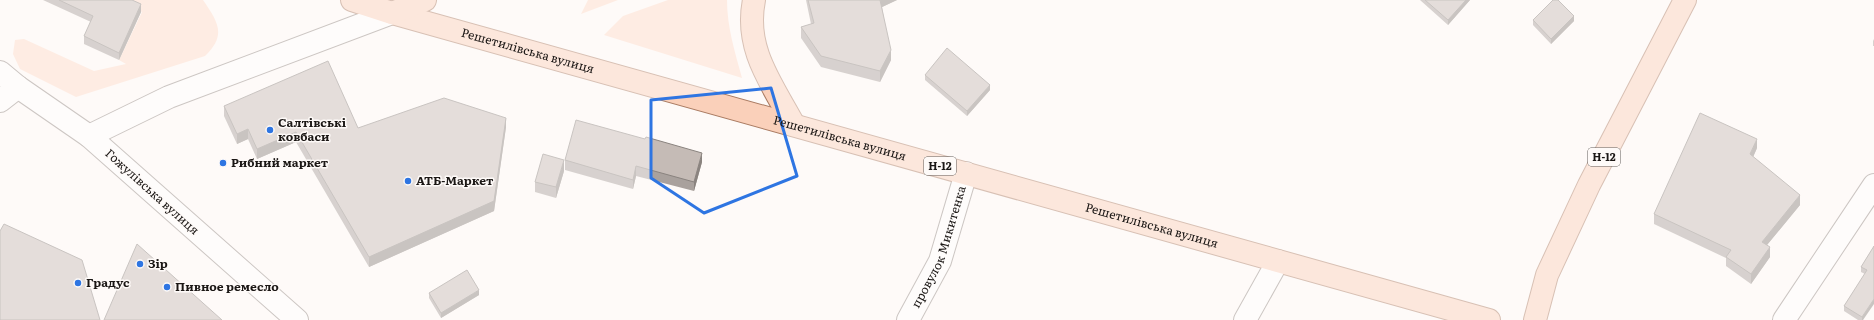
<svg xmlns="http://www.w3.org/2000/svg" width="1874" height="320" viewBox="0 0 1874 320" font-family="Literata,serif">
<style>
.green{fill:#ffdcca}
.lines{fill:none;stroke-linecap:round;stroke-linejoin:round}
.minor-casing{stroke:#918883;stroke-width:24}
.tertiary-casing{stroke:#918883;stroke-width:24}
.primary-casing{stroke:#aa7b62;stroke-width:24}
.minor{stroke:#fff;stroke-width:22}
.tertiary{stroke:#fff;stroke-width:22}
.primary{stroke:#fad0ba;stroke-width:22}
.wall{fill:#a9a19d}
.shaded-wall{fill:#8a837f}
.building{fill:#c5bbb6;stroke:#8a837f}
.marked{fill:none;stroke:#2e75e2;stroke-width:3;stroke-linejoin:round}
.poi-dot{fill:#2e75e2;stroke:#fefaf8;stroke-width:1.5}
.labels{text-anchor:middle;stroke-width:3;stroke-linejoin:round;paint-order:stroke}
.shield{fill:#fefaf8;stroke:#5f5b59;stroke-width:1}
.shield-label{font-size:11px;font-weight:bold;fill:#1b1715}
.street-label{font-size:12px;fill:#1b1715;stroke:#fefaf8}
.poi-label{font-size:12px;font-weight:bold;fill:#1b1715;stroke:#fefaf8;text-anchor:start}
</style>
<rect width="100%" height="100%" fill="#fefaf8"/>
<!-- green -->
<path class="green" d="M 118,0 L 203,0 C 218,22 227,35 205,56 L 76,97 L 20,69 L 13,54 L 15,40 L 24,39 L 94,71 L 126,64 L 119,60 L 142,12 Z
M 588,0 L 618,0 L 581,14 Z
M 668,0 L 727,0 C 727,27 735,52 742,78 L 604,35 L 623,16 Z"/>
<g class="lines">
<!-- minor casing -->
<g class="minor-casing">
<g id="minor">
<path d="M 0,72 L 18,87 L 89,136"/>
<path d="M 0,101 L 18,87"/>
<path id="s1" d="M 908,320 L 940,261 L 966,173"/>
<path d="M 1245,320 L 1278,261"/>
<path d="M 1784,320 L 1874,185"/>
</g>
</g>
<!-- tertiary casing -->
<g class="tertiary-casing">
<path id="tertiary" d="M 297,320 L 89,136 L 169,97 L 392,13"/>
</g>
<!-- primary casing -->
<g class="primary-casing">
<g id="primary">
<path id="s2" d="M 352,0 L 392,13 L 1489,320"/>
<path d="M 754,0 C 744,49 772,84 794,125"/>
<path d="M 392,13 L 425,0"/>
<path d="M 1535,320 L 1547,275 L 1589,185 L 1685,0"/>
</g>
</g>
<!-- minor -->
<use href="#minor" class="minor"/>
<!-- tertiary -->
<use href="#tertiary" class="tertiary"/>
<!-- primary -->
<use href="#primary" class="primary"/>
</g>
<!-- wall -->
<path class="wall" d="M 43,0 L 132,0 L 141,12 L 119,60 L 84,44 L 84,36 L 91,22 Z
M 806,0 L 897,0 L 882,7 L 891,60 L 880,82 L 821,67 L 801,38 L 801,27 L 811,24 Z
M 1420,0 L 1470,0 L 1448,25 Z
M 1533,20 L 1574,21 L 1551,44 L 1533,25 Z
M 1874,39 L 1874,46 L 1873,46 L 1873,41 Z
M 925,75 L 990,90 L 967,116 L 925,80 Z
M 224,106 L 358,128 L 506,127 L 494,211 L 369,267 L 296,142 L 257,159 L 248,139 L 237,144 L 224,116 Z
M 1757,148 L 1753,157 L 1800,205 L 1767,245 L 1770,257 L 1751,284 L 1726,266 L 1726,258 L 1654,224 L 1654,214 Z
M 565,160 L 702,162 L 694,191 L 636,176 L 633,189 L 565,170 Z
M 564,171 L 556,198 L 535,192 L 535,182 Z
M 1874,246 L 1863,320 L 1858,320 L 1844,311 L 1844,306 L 1865,274 L 1861,272 L 1861,267 Z
M 429,293 L 479,295 L 441,318 L 429,298 Z"/>
<!-- shaded-wall -->
<path class="shaded-wall" d="M 880,0 L 897,0 L 880,8 Z
M 1466,0 L 1470,0 L 1448,25 L 1448,20 Z
M 141,4 L 141,12 L 119,60 L 119,53 Z
M 1574,16 L 1574,21 L 1551,44 L 1551,39 Z
M 891,50 L 891,60 L 880,82 L 880,71 Z
M 990,85 L 990,90 L 967,116 L 967,111 Z
M 506,118 L 506,127 L 494,211 L 369,267 L 369,257 Z
M 248,129 L 248,139 L 237,144 L 237,134 Z
M 296,132 L 296,142 L 257,159 L 257,149 Z
M 1757,139 L 1757,148 L 1750,164 L 1750,154 Z
M 702,153 L 702,162 L 694,191 L 694,182 Z
M 564,160 L 564,171 L 556,198 L 556,187 Z
M 636,166 L 636,176 L 633,189 L 633,180 Z
M 1800,195 L 1800,205 L 1762,251 L 1762,242 Z
M 1770,247 L 1770,257 L 1751,284 L 1751,274 Z
M 479,290 L 479,295 L 441,318 L 441,313 Z
M 1874,299 L 1874,304 L 1863,320 L 1862,320 L 1862,317 Z"/>
<!-- building -->
<path class="building" d="M 59,0 L 132,0 L 141,4 L 119,53 L 84,36 L 93,16 Z
M 808,0 L 880,0 L 891,50 L 880,71 L 821,56 L 801,27 L 814,23 Z
M 1425,0 L 1466,0 L 1448,20 Z
M 1553,0 L 1558,0 L 1574,16 L 1551,39 L 1533,20 Z
M 947,48 L 990,85 L 967,111 L 925,75 Z
M 328,61 L 358,128 L 444,98 L 506,118 L 494,201 L 369,257 L 296,132 L 257,149 L 248,129 L 237,134 L 224,106 Z
M 1700,113 L 1757,139 L 1750,154 L 1800,195 L 1762,242 L 1770,247 L 1751,274 L 1726,257 L 1731,250 L 1654,214 Z
M 576,120 L 645,139 L 646,137 L 702,153 L 694,182 L 636,166 L 633,180 L 565,160 Z
M 543,154 L 564,160 L 556,187 L 535,182 Z
M 4,224 L 82,260 L 100,320 L 0,320 L 0,231 Z
M 137,244 L 222,320 L 104,320 Z
M 1874,246 L 1874,299 L 1862,317 L 1844,306 L 1867,270 L 1861,267 Z
M 467,270 L 479,290 L 441,313 L 429,293 Z"/>
<!-- marked area -->
<path d="M0 0H1874V320H0ZM 771,88 L 797,176 L 704,213 L 651,178 L 651,100 Z" fill="#fefaf8" fill-opacity=".55" fill-rule="evenodd"/>
<path class="marked" d="M 771,88 L 797,176 L 704,213 L 651,178 L 651,100 Z"/>
<!-- markers -->
<g class="poi-dot">
<circle cx="270" cy="130" r="4"/>
<circle cx="223" cy="163" r="4"/>
<circle cx="408" cy="181" r="4"/>
<circle cx="140" cy="264" r="4"/>
<circle cx="78" cy="283" r="4"/>
<circle cx="167" cy="287" r="4"/>
</g>
<g class="labels">
<!-- shield labels -->
<g class="shield">
<rect x="1588" y="148" width="32" height="18" rx="3"/>
<rect x="924" y="157" width="32" height="18" rx="3"/>
</g>
<g class="shield-label">
<text x="1604" y="161">Н-12</text>
<text x="940" y="170">Н-12</text>
</g>
<!-- street labels -->
<g class="street-label">
<text dy="4" stroke="none"><textPath href="#s2" startOffset="183">Решетилівська вулиця</textPath></text>
<text dy="4" stroke="none"><textPath href="#s2" startOffset="507">Решетилівська вулиця</textPath></text>
<text transform="translate(152 192) rotate(42)" y="4">Гожулівська вулиця</text>
<text dy="4" stroke="none"><textPath href="#s2" startOffset="831">Решетилівська вулиця</textPath></text>
<text dy="4" stroke="none"><textPath href="#s1" startOffset="80">провулок Микитенка</textPath></text>
</g>
<!-- poi labels -->
<g class="poi-label">
<text x="278" y="127">Салтівські<tspan x="278" dy="14">ковбаси</tspan></text>
<text x="231" y="167">Рибний маркет</text>
<text x="416" y="185">АТБ-Маркет</text>
<text x="148" y="268">Зір</text>
<text x="86" y="287">Градус</text>
<text x="175" y="291">Пивное ремесло</text>
</g>
</g>
</svg>
